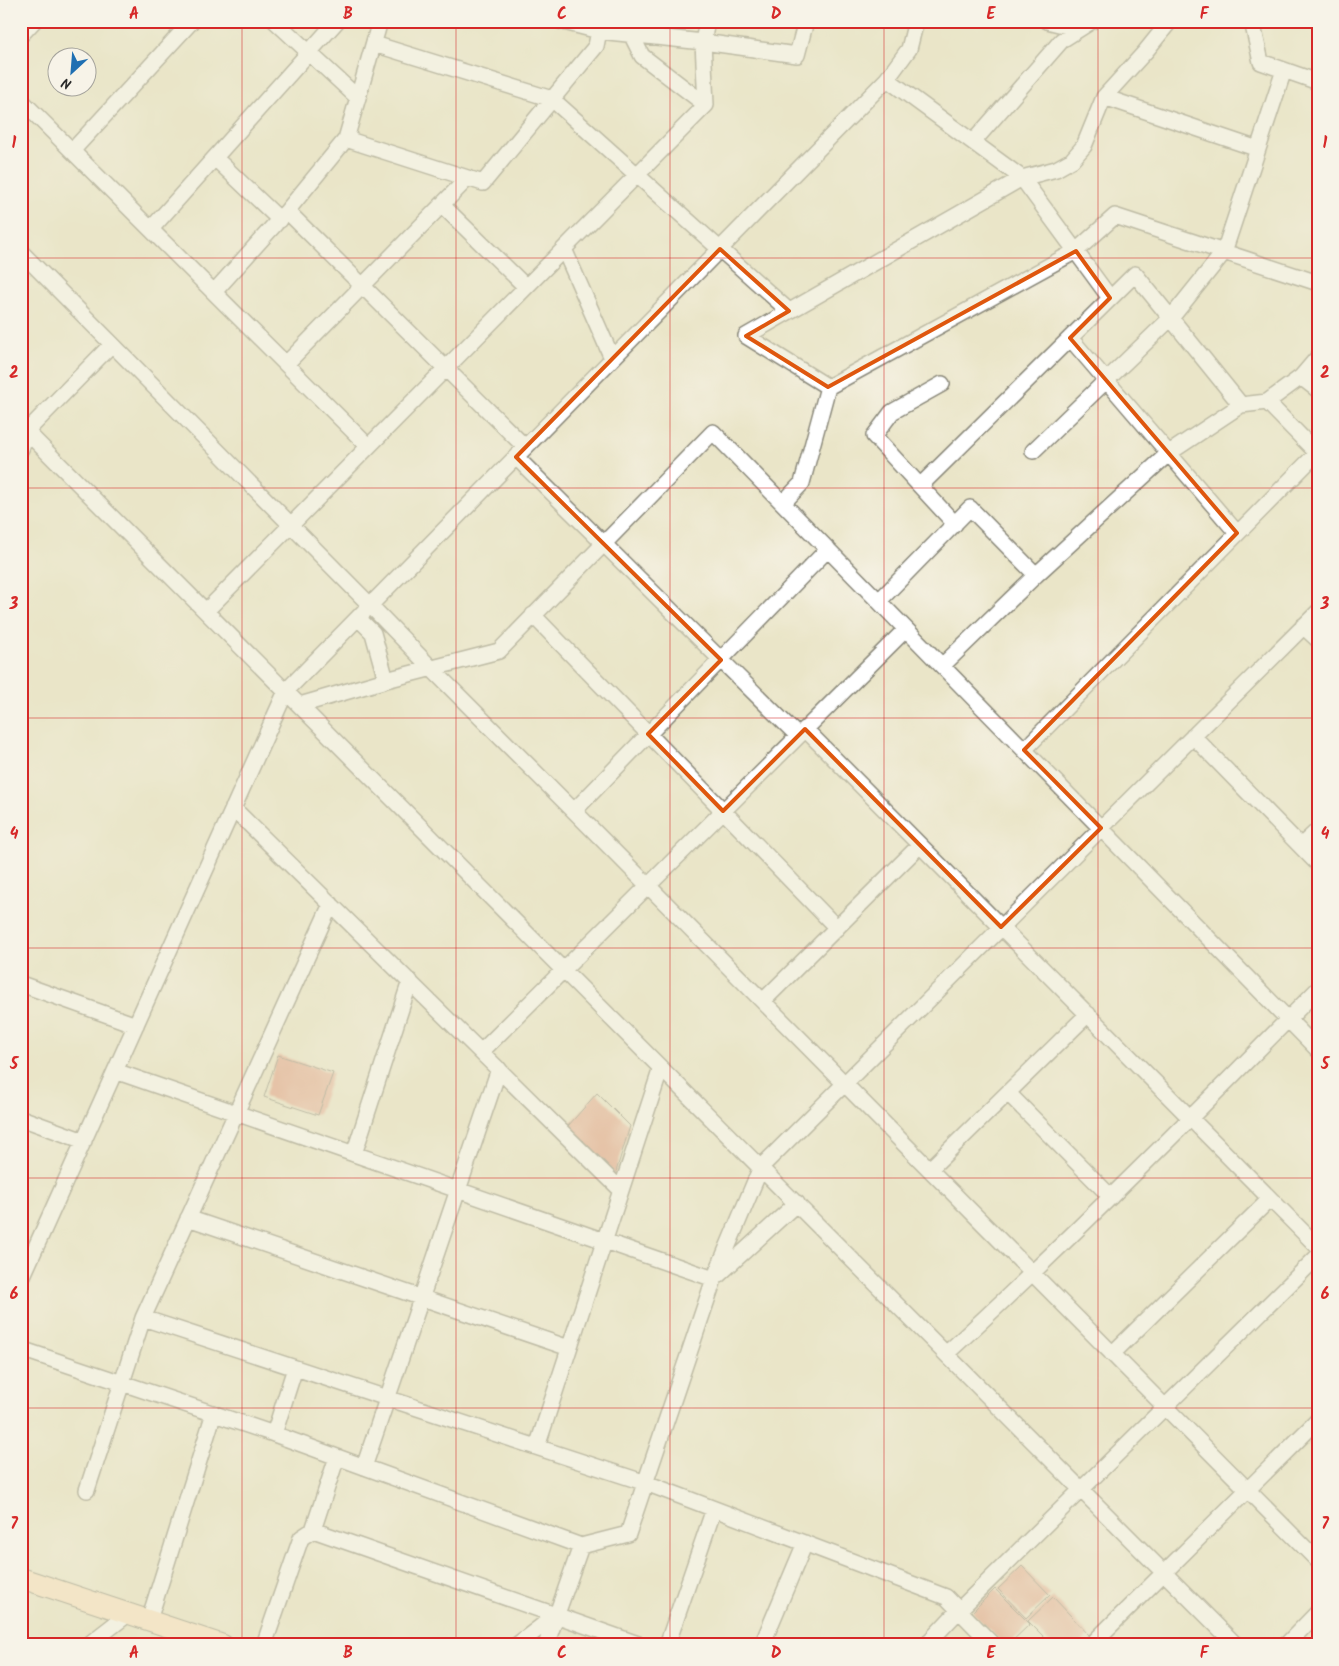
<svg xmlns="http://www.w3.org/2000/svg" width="1339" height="1666" viewBox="0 0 1339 1666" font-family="Kalam,sans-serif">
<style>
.building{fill:#e29a80}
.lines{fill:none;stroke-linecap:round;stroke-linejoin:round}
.street-casing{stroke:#8a887a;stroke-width:18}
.secondary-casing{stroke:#8a887a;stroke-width:22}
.street{stroke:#fff;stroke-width:15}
.secondary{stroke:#fee5c5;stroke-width:20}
.marked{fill:none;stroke:#df570e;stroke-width:4;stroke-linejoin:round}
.grid{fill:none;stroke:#d62828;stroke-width:1;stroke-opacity:0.55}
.neatline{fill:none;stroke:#d62828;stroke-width:2}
.grid-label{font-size:16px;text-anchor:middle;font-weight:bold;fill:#d62828}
</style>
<rect width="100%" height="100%" fill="#f7f3e8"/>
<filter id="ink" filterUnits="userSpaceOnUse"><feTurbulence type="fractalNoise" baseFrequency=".02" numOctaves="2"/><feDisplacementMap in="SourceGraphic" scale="10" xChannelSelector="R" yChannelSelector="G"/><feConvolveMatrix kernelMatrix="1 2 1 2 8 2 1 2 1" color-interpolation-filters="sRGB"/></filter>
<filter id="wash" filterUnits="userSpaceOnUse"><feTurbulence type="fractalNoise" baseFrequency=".0096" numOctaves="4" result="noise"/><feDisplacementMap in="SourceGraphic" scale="20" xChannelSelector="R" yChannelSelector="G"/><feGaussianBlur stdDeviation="1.12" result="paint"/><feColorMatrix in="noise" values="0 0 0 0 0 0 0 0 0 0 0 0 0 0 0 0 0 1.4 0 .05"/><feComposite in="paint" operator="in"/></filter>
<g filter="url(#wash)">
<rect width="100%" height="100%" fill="#eae5c8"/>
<g id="blocks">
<!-- building -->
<path class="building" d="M 278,1055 L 333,1073 L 318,1115 L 264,1097 Z
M 597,1093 L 630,1126 L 615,1175 L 568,1126 Z
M 1022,1566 L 1050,1595 L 1026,1618 L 998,1589 Z
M 995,1589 L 1030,1624 L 1008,1645 L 1004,1645 L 972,1612 Z
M 1053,1597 L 1089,1635 L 1079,1645 L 1052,1645 L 1028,1621 Z"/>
</g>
</g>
<g filter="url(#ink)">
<use href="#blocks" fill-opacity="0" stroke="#8a887a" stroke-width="1"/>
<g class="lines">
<!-- street casing -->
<g class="street-casing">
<path id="street" d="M 275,21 L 358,98
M 560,21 L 599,31 L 703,42 L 797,55 L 806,21
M 1047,21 L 1079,29
M 1252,21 L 1261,62 L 1318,82
M 631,34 L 642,56 L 706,105
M 21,35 L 34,21
M 374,44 L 552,99 L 789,311
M 887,79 L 1022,178 L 1110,298
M 1104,97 L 1258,149
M 21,100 L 368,446
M 346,139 L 483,183 L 596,46 L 601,21
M 973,142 L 1062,40 L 1092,21
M 72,151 L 192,21
M 215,158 L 280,220
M 442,205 L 526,287
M 287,211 L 525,447
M 151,229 L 337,21
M 564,249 L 612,358
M 21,252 L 370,605 L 432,669 L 574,811 L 1318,1561
M 214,292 L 287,211 L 346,139 L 380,21
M 1070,338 L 1237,533
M 286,364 L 468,178
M 1301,377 L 1318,390
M 942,384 L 892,412 L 874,436 L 955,524
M 828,387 L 746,336 L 1022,178 L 1056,169 L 1072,160 L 1084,146 L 1104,97 L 1145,52 L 1170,21
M 1267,402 L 1317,453
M 21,426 L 1236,1645
M 21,449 L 27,431 L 112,344
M 1033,451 L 1171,318 L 1224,252 L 1284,70
M 516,457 L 798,736
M 920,486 L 1135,274 L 1241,405
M 783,503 L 802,483 L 828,387 L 1076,251 L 1115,216 L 1318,283
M 879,601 L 970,508 L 1036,575
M 206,611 L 706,105 L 703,42 L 707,21
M 533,615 L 837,928
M 358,618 L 373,633 L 386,680
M 1303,626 L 1318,640
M 942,666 L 1036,575 L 1169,453 L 1241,405 L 1267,402 L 1301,377 L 1318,357
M 300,705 L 386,680 L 499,651 L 713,432 L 1318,1050
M 805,729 L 1318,1247
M 1193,736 L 1318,864
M 1024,750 L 1318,452
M 233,808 L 620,1189
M 574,811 L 828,549
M 1301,846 L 1318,830
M 21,984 L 136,1025
M 763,1001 L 920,845
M 481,1052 L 906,629
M 115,1071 L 714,1279 L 797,1203
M 1008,1093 L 1111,1197
M 21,1118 L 84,1141
M 354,1154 L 410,981
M 930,1169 L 1088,1014
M 188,1218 L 569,1348
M 21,1280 L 286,691 L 887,79 L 909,49 L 916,21
M 143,1318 L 646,1483 L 946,1597 L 993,1645
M 21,1349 L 274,1434 L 581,1546 L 628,1534 L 714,1279 L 761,1167 L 1318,612
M 946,1354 C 1074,1236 1196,1113 1318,989
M 1112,1354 L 1270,1199
M 274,1434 L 295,1368
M 537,1447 L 661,1068
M 364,1467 L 499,1069
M 87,1490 L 143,1318 L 331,904
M 313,1530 L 641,1645
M 149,1620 L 214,1413
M 88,1645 L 128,1614
M 264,1645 L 301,1538 L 313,1530 L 337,1457
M 517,1645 L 556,1615
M 546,1645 L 581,1546
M 667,1645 L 714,1509
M 762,1645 L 805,1543
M 926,1645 L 959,1610 L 1318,1256
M 1091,1645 L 1318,1420
M 1286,1645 L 1318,1612"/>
</g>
<!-- secondary casing -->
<g class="secondary-casing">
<path id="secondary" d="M 21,1578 L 223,1645"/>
</g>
<!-- street -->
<use href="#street" class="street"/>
<!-- secondary -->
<use href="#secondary" class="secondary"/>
</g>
</g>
<!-- marked area -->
<path d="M0 0H1339V1666H0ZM 720,249 L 789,311 L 746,336 L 828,387 L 1076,251 L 1110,298 L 1070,338 L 1237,533 L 1024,750 L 1101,828 L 1001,927 L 805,729 L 723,811 L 648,734 L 721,660 L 516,457 Z" fill="#eae5c8" fill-opacity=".55" fill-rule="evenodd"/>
<path class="marked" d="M 720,249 L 789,311 L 746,336 L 828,387 L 1076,251 L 1110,298 L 1070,338 L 1237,533 L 1024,750 L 1101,828 L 1001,927 L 805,729 L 723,811 L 648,734 L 721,660 L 516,457 Z"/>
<!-- grid -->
<path class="grid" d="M 242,21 L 242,1645M 456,21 L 456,1645M 670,21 L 670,1645M 884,21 L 884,1645M 1098,21 L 1098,1645M 21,258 L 1318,258M 21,488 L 1318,488M 21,718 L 1318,718M 21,948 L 1318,948M 21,1178 L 1318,1178M 21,1408 L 1318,1408"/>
<!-- margin -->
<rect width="1339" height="1666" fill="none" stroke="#f7f3e8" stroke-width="55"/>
<!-- north arrow -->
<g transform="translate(72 72) rotate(206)"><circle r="24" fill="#f7f3e8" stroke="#a5a39c"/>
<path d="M0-4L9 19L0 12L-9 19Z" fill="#1f6fb2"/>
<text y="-8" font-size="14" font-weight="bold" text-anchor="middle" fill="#2b2b2b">N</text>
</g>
<rect x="28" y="28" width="1284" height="1610" class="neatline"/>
<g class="grid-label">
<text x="134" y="19">A</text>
<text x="348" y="19">B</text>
<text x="562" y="19">C</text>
<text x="776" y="19">D</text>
<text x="991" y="19">E</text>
<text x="1204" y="19">F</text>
<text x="14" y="148">1</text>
<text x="1325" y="148">1</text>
<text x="14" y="378">2</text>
<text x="1325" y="378">2</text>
<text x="14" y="609">3</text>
<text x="1325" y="609">3</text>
<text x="14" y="839">4</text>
<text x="1325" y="839">4</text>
<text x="14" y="1069">5</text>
<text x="1325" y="1069">5</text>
<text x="14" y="1299">6</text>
<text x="1325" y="1299">6</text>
<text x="14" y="1529">7</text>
<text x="1325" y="1529">7</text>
<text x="134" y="1658">A</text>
<text x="348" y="1658">B</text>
<text x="562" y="1658">C</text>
<text x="776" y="1658">D</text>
<text x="991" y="1658">E</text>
<text x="1204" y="1658">F</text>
</g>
</svg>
